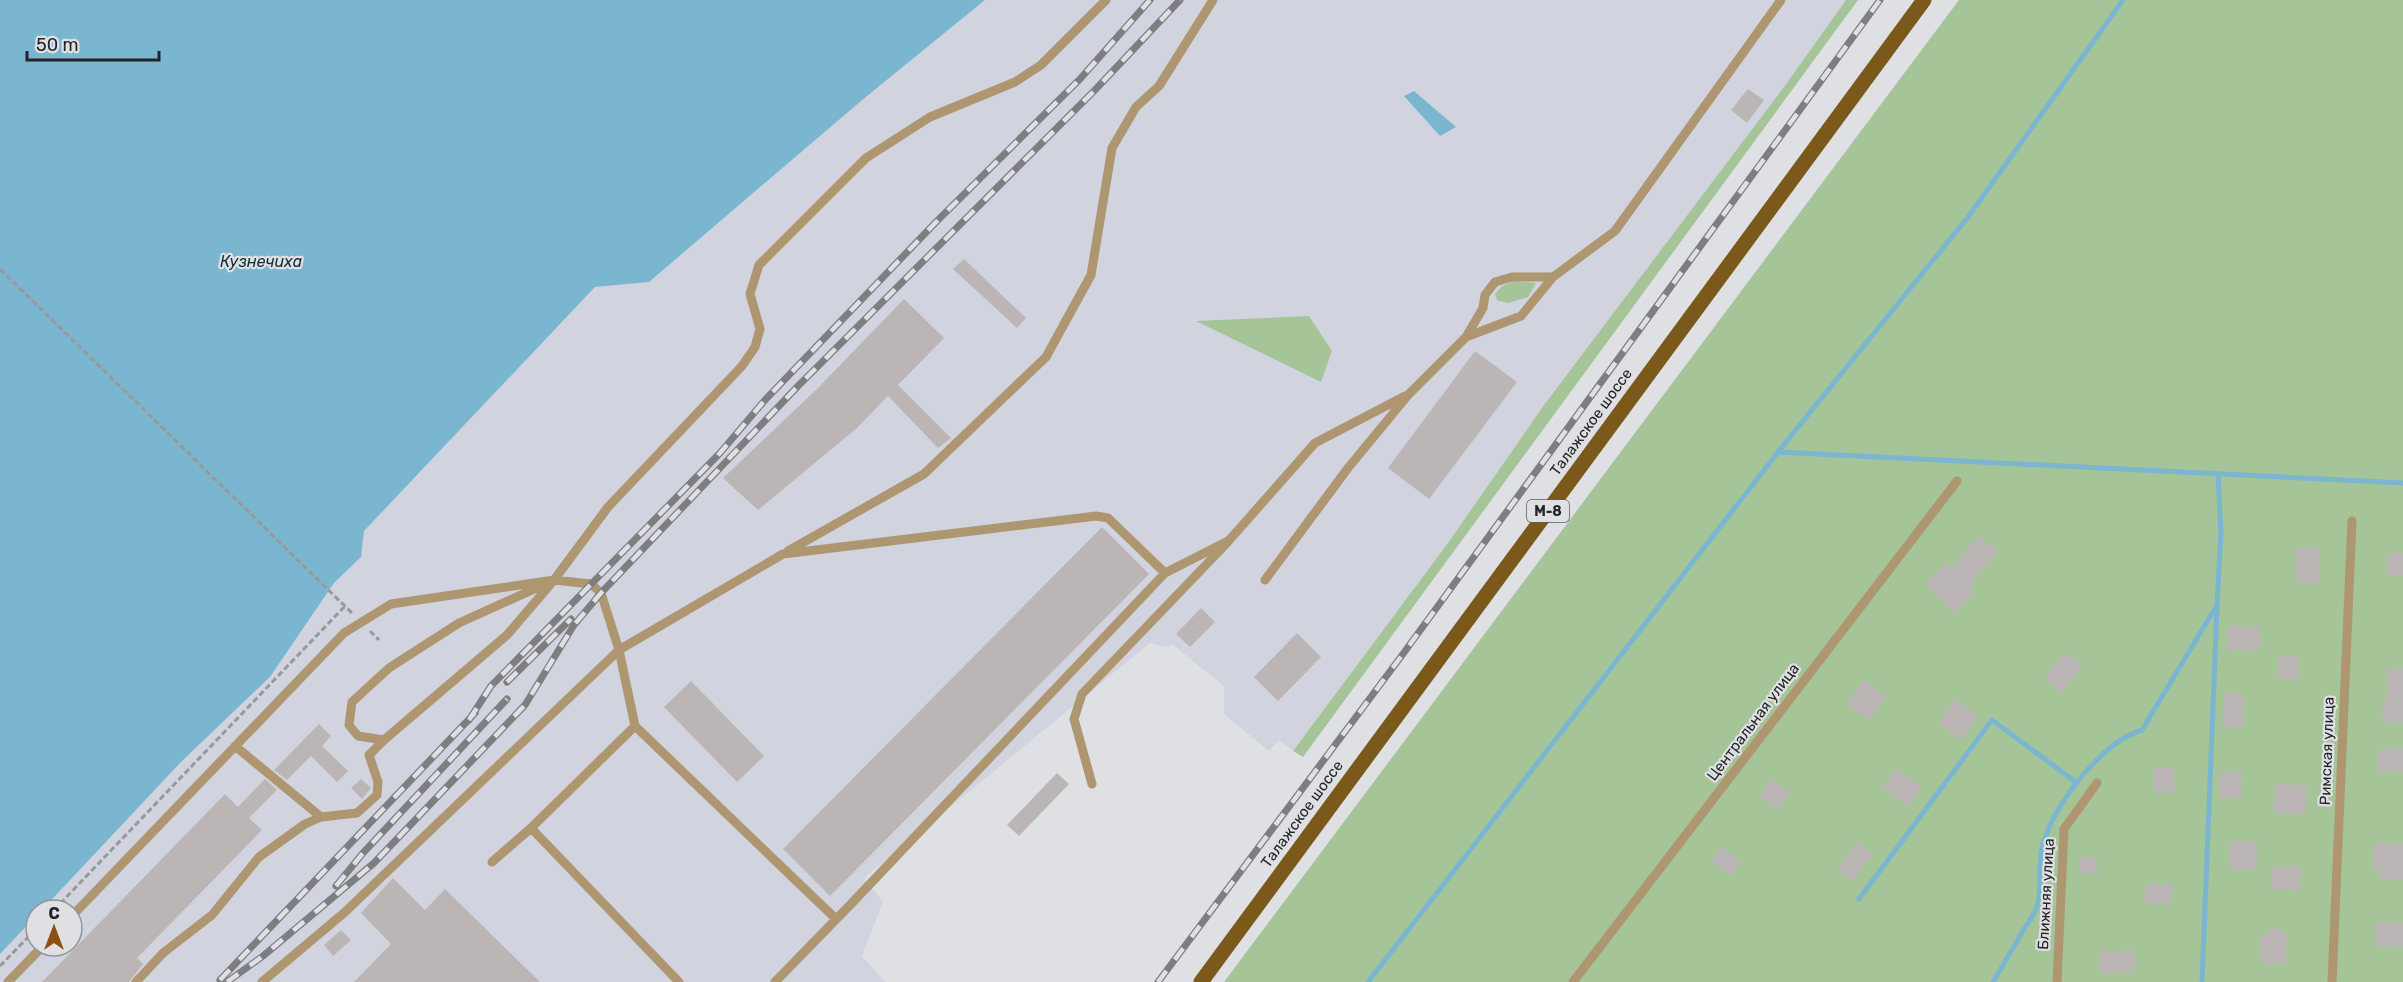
<svg xmlns="http://www.w3.org/2000/svg" width="2403" height="982" viewBox="0 0 2403 982" font-family="Rubik,sans-serif">
<style>
.built{fill:#d1d4df}
.green{fill:#a5c498}
.water{fill:#7bb6d0}
.lines{fill:none;stroke-linecap:round;stroke-linejoin:round}
.stream{stroke:#7bb6d0;stroke-width:5}
.building{fill:#bbb6b5}
.path{stroke:#98999c;stroke-width:3;stroke-dasharray:6 3;stroke-linecap:butt}
.lane{stroke:#ae9671;stroke-width:9}
.primary{stroke:#7b591a;stroke-width:15}
.rail-casing{stroke:#7e7e81;stroke-width:7}
.rail{stroke:#dfe0e4;stroke-width:4.5;stroke-dasharray:14;stroke-linecap:butt}
.labels{text-anchor:middle;stroke-width:4.5;stroke-linejoin:round;paint-order:stroke}
.shield{fill:#dfe0e4;stroke:#5c5c5f;stroke-width:1.5}
.shield-label{font-size:14px;font-weight:bold;fill:#242426}
.street-label{font-size:15px;fill:#242426;stroke:#dfe0e4}
.water-label{font-size:16px;font-style:italic;fill:#112e3a;stroke:#dfe0e4}
</style>
<rect width="100%" height="100%" fill="#dfe0e4"/>
<!-- built -->
<path class="built" d="M 985,0 L 1846,0 L 1784,87 L 1544,405 L 1448,543 L 1293,751 L 1279,740 L 1269,751 L 1224,714 L 1224,686 L 1172,644 L 1166,647 L 1150,643 L 864,878 L 883,902 L 862,956 L 885,982 L 0,982 L 0,954 L 36,916 L 36,946 L 72,946 L 72,910 L 42,910 L 181,762 L 270,677 L 334,583 L 361,557 L 364,531 L 595,287 L 649,282 L 861,101 Z"/>
<!-- green -->
<path class="green" d="M 1846,0 L 1858,0 L 1303,757 L 1293,751 L 1448,543 L 1544,405 L 1784,87 Z
M 1959,0 L 2403,0 L 2403,982 L 1224,982 Z
M 1514,281 L 1536,283 L 1528,297 L 1508,303 L 1497,300 L 1495,294 L 1502,286 Z
M 1309,316 L 1332,351 L 1321,382 L 1196,321 Z"/>
<!-- water -->
<path class="water" d="M 0,0 L 985,0 L 861,101 L 649,282 L 595,287 L 364,531 L 361,557 L 334,583 L 270,677 L 181,762 L 42,910 L 36,910 L 36,916 L 0,954 Z
M 1414,91 L 1456,127 L 1440,136 L 1404,96 Z"/>
<g class="lines">
<!-- stream -->
<path class="stream" d="M 1778,452 L 2403,483
M 1859,899 L 1992,720 L 2077,783
M 1368,982 L 1778,452 L 1968,217 L 2123,0
M 1993,982 C 2003,965 2013,948 2023,931 C 2028,923 2034,915 2037,907 C 2043,886 2037,865 2043,844 C 2054,804 2102,742 2142,730 L 2217,605 L 2221,533 L 2218,474
M 2202,982 L 2217,607"/>
</g>
<!-- building -->
<path class="building" d="M 1748,89 L 1764,100 L 1747,123 L 1731,110 Z
M 964,259 L 1026,318 L 1017,328 L 953,269 Z
M 904,299 L 944,338 L 898,385 L 951,438 L 938,448 L 888,396 L 857,428 L 758,510 L 723,478 L 817,389 Z
M 1475,351 L 1517,382 L 1429,499 L 1388,468 Z
M 1102,527 L 1149,574 L 830,896 L 783,849 Z
M 1978,536 L 1998,551 L 1970,586 L 1975,592 L 1955,613 L 1925,584 L 1945,563 L 1952,569 Z
M 2296,548 L 2319,548 L 2320,583 L 2297,583 Z
M 2388,553 L 2403,553 L 2403,575 L 2387,575 Z
M 1201,608 L 1215,622 L 1190,647 L 1176,634 Z
M 2228,626 L 2260,627 L 2259,651 L 2227,650 Z
M 1297,633 L 1321,657 L 1278,701 L 1254,677 Z
M 2065,652 L 2083,666 L 2061,693 L 2044,679 Z
M 2278,656 L 2298,657 L 2298,680 L 2278,679 Z
M 2388,668 L 2403,669 L 2403,722 L 2382,722 L 2383,699 L 2387,700 Z
M 1864,680 L 1887,697 L 1869,720 L 1846,704 Z
M 691,681 L 764,756 L 737,782 L 664,707 Z
M 2225,693 L 2243,693 L 2242,729 L 2223,728 Z
M 1955,699 L 1978,716 L 1961,740 L 1938,723 Z
M 319,724 L 331,736 L 322,746 L 348,771 L 337,782 L 311,756 L 287,780 L 274,770 Z
M 2378,749 L 2403,749 L 2403,772 L 2377,771 Z
M 2154,768 L 2174,768 L 2174,793 L 2154,793 Z
M 1896,769 L 1922,788 L 1908,806 L 1882,787 Z
M 2220,772 L 2242,772 L 2241,798 L 2220,798 Z
M 1057,773 L 1069,784 L 1019,836 L 1007,825 Z
M 265,779 L 277,790 L 249,818 L 262,830 L 137,958 L 143,964 L 129,982 L 42,982 L 225,794 L 238,807 Z
M 361,779 L 371,788 L 362,799 L 351,788 Z
M 1772,779 L 1790,794 L 1777,810 L 1759,795 Z
M 2275,784 L 2306,785 L 2305,814 L 2274,813 Z
M 2230,841 L 2257,841 L 2257,870 L 2230,870 Z
M 1857,842 L 1873,853 L 1853,881 L 1837,870 Z
M 2374,843 L 2403,844 L 2403,880 L 2381,880 L 2381,872 L 2373,872 Z
M 1722,847 L 1742,862 L 1732,876 L 1711,861 Z
M 2079,857 L 2097,857 L 2097,873 L 2079,873 Z
M 2272,866 L 2301,867 L 2300,890 L 2271,889 Z
M 393,878 L 425,910 L 445,889 L 540,982 L 354,982 L 391,944 L 361,913 Z
M 2145,884 L 2172,884 L 2172,904 L 2145,904 Z
M 2375,922 L 2403,923 L 2403,946 L 2375,946 Z
M 2270,928 L 2284,930 L 2284,934 L 2287,935 L 2285,964 L 2260,963 L 2261,933 L 2270,934 Z
M 341,930 L 351,940 L 333,956 L 324,945 Z
M 2135,950 L 2135,973 L 2099,973 L 2099,951 Z"/>
<g class="lines">
<!-- path -->
<path class="path" d="M 0,269 L 353,614
M 370,631 L 379,640
M 54,910 L 345,606
M 0,966 L 36,929"/>
<!-- lane -->
<path class="lane" d="M 1466,337 L 1483,308 L 1485,295 L 1495,282 L 1512,277 L 1553,277
M 788,551 L 924,474 L 1046,357 L 1091,275 L 1112,148 L 1136,107 L 1159,86 L 1213,0
M 554,580 L 459,623 L 389,668 L 352,702 L 349,725 L 358,736 L 384,740 L 507,635 L 554,580 L 608,507 L 742,366 L 755,347 L 760,329 L 750,294 L 759,265 L 866,158 L 930,117 L 1015,82 L 1041,65 L 1106,0
M 1265,580 L 1348,468 L 1409,394 L 1466,337 L 1521,316 L 1553,277 L 1615,231 L 1781,0
M 635,726 L 531,828 L 679,982
M 235,746 L 321,817
M 1092,784 L 1074,719 L 1082,694 L 1225,545 L 1315,443 L 1405,396
M 492,862 L 531,828
M 72,916 L 344,633 L 391,604 L 554,580 L 591,584 L 601,593 L 619,650 L 635,726 L 836,919
M 8,982 L 43,946
M 136,982 L 163,953 L 212,915 L 259,857 L 305,824 L 321,817 L 357,813 L 377,795 L 378,782 L 369,755 L 384,740
M 262,982 L 345,912 L 619,650 L 783,554 L 1096,516 L 1108,518 L 1165,573
M 775,982 L 851,904 L 1165,573 L 1228,541
M 1573,982 L 1957,481
M 2057,982 L 2064,829 L 2097,783
M 2332,982 L 2352,521"/>
<!-- primary -->
<path class="primary" d="M 1201,982 L 1924,0"/>
<!-- rail casing -->
<g class="rail-casing">
<path id="rail" d="M 507,682 L 571,619
M 469,720 L 491,686 L 720,453 L 765,400 L 937,221 L 1080,79 L 1150,0
M 336,886 L 363,853 L 507,699
M 220,980 L 475,713
M 227,982 L 263,956 L 374,863 L 525,705 L 574,625 L 601,593 L 798,386 L 1094,91 L 1180,0
M 1158,982 L 1400,658 L 1880,0"/>
</g>
<!-- rail -->
<use href="#rail" class="rail"/>
</g>
<g class="labels">
<!-- shield labels -->
<rect class="shield" x="1527" y="500" width="42" height="22" rx="4.5"/>
<g class="shield-label">
<text x="1548" y="516">М-8</text>
</g>
<!-- street labels -->
<g class="street-label">
<text transform="translate(1591 422) rotate(-54)" y="5">Талажское шоссе</text>
<text transform="translate(1753 722) rotate(-53)" y="5">Центральная улица</text>
<text transform="translate(2327 751) rotate(-88)" y="5">Римская улица</text>
<text transform="translate(1302 814) rotate(-54)" y="5">Талажское шоссе</text>
<text transform="translate(2046 894) rotate(-87)" y="5">Ближняя улица</text>
</g>
<!-- water labels -->
<g class="water-label">
<text x="261" y="267">Кузнечиха</text>
</g>
</g>
<!-- north arrow -->
<g transform="translate(54 928)"><circle r="28" fill="#dfe0e4" stroke="#949598" stroke-width="1.5"/>
<path d="M0-4.5L10 22L0 15L-10 22Z" fill="#8d5012"/>
<text y="-9" font-size="16" font-weight="bold" text-anchor="middle" fill="#242426">С</text>
</g>
<!-- scale -->
<path d="M27 51v9h132v-9" fill="none" stroke="#242426" stroke-width="3"/>
<text x="36" y="51" font-size="18" fill="#242426" stroke="#dfe0e4" stroke-width="4.5" paint-order="stroke">50 m</text>
</svg>
